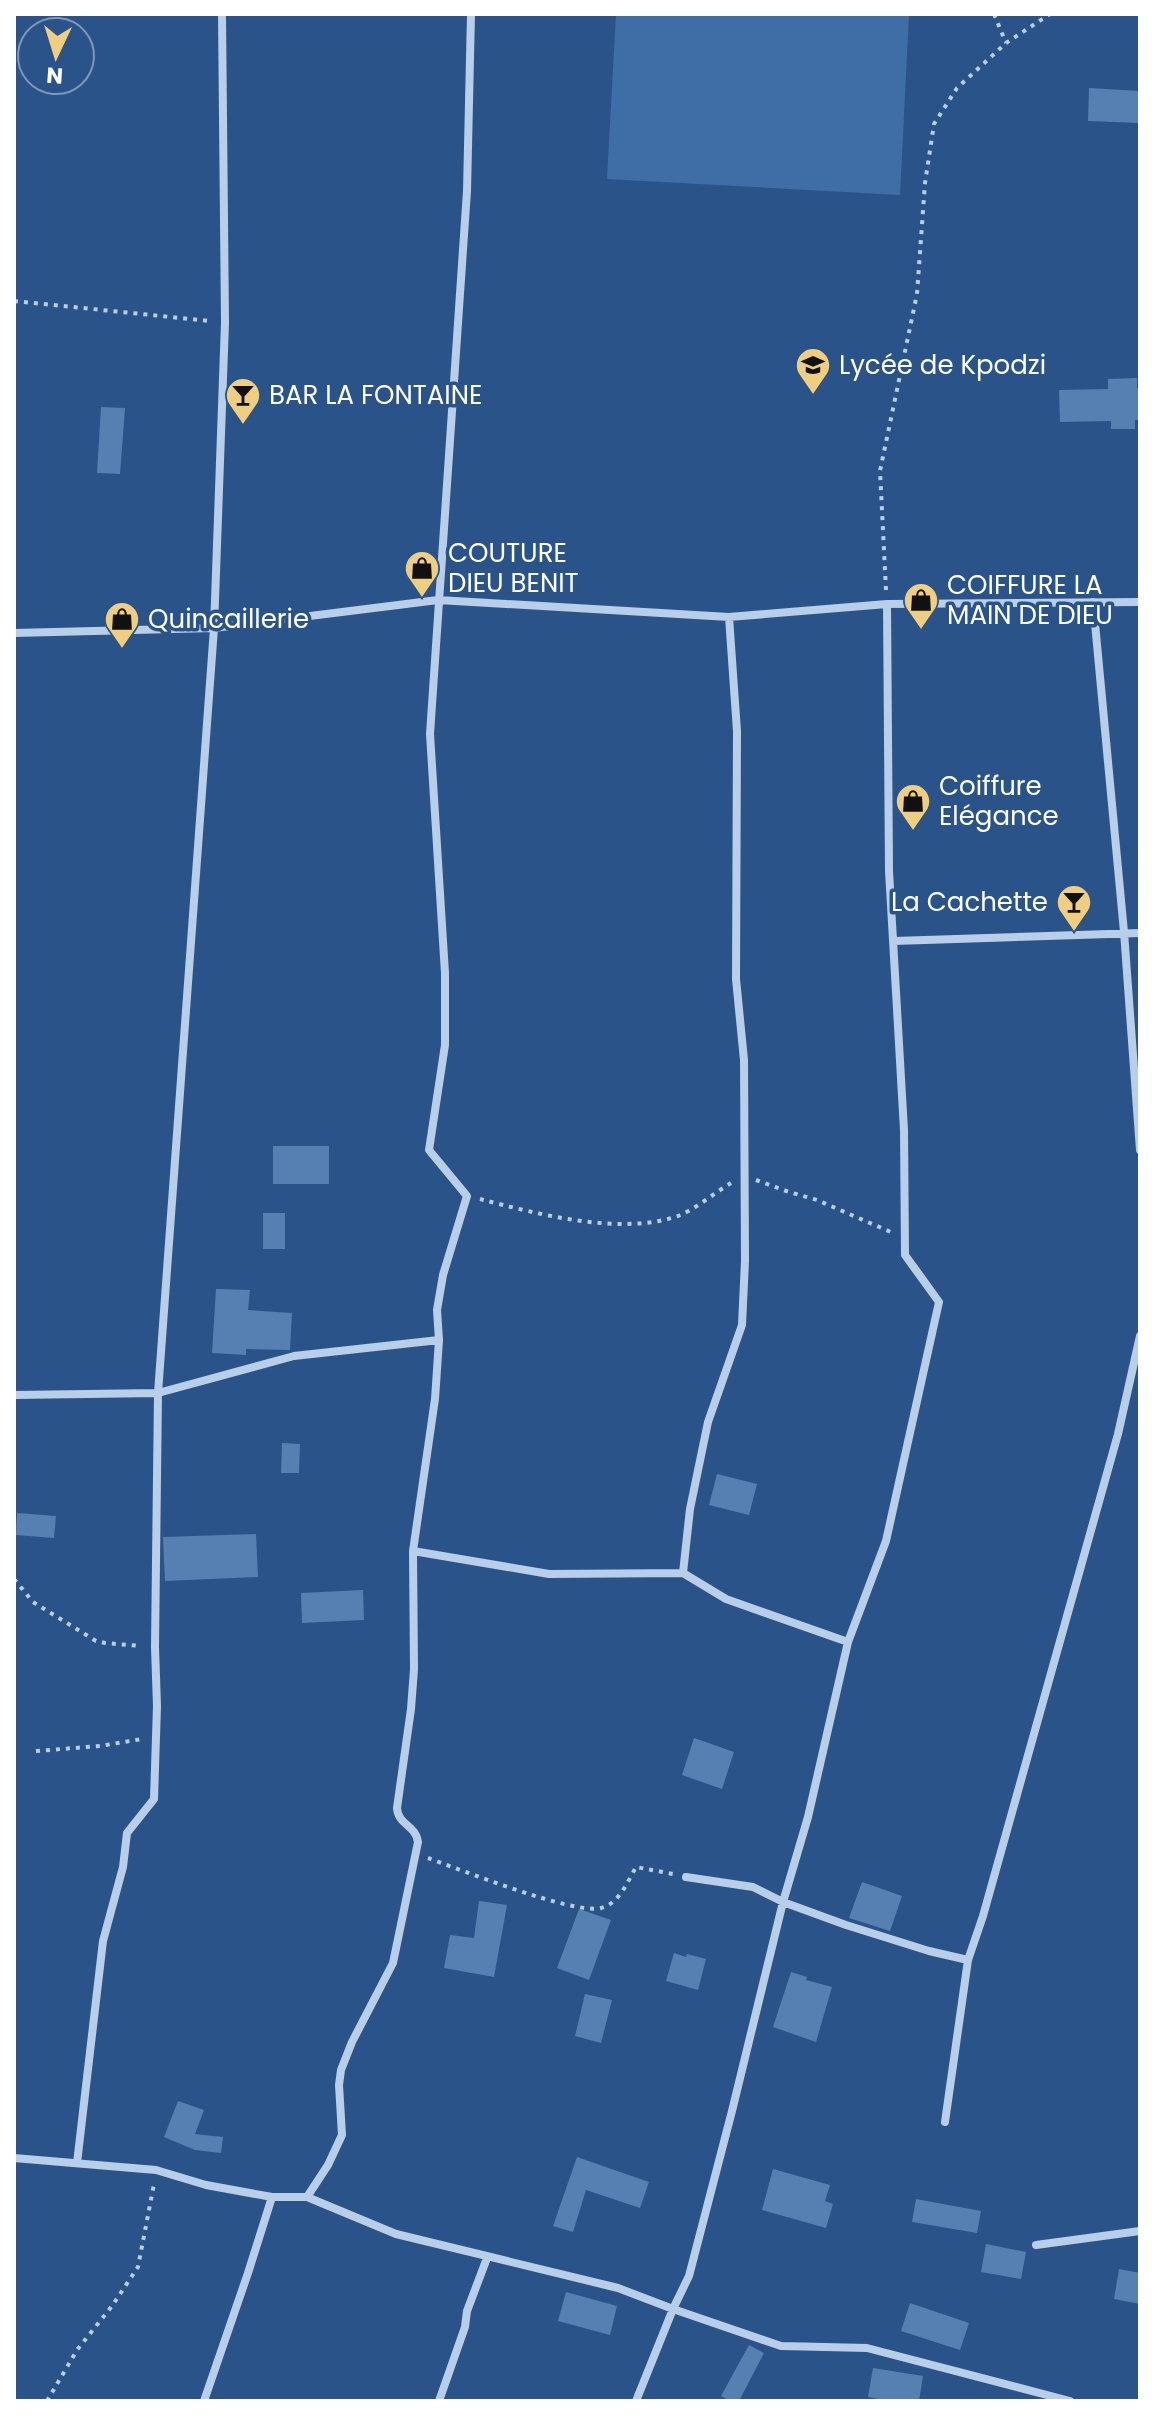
<svg xmlns="http://www.w3.org/2000/svg" width="1154" height="2415" viewBox="0 0 1154 2415" font-family="Poppins,sans-serif">
<style>
.green{fill:#3f6ea6}
.building{fill:#5680b2}
.lines{fill:none;stroke-linecap:round;stroke-linejoin:round}
.path{stroke:#b8cee9;stroke-width:4;stroke-dasharray:4 6;stroke-linecap:butt}
.minor{stroke:#b8cee9;stroke-width:8}
.labels{text-anchor:middle;stroke-width:7;stroke-linejoin:round;paint-order:stroke}
.poi-label{font-size:26px;fill:#fff;stroke:#2a5489;text-anchor:start}
</style>
<rect width="100%" height="100%" fill="#2a5489"/>
<!-- green -->
<path class="green" d="M 616,14 L 909,14 L 900,195 L 607,179 Z"/>
<!-- building -->
<path class="building" d="M 1089,88 L 1140,91 L 1140,123 L 1088,121 Z
M 1137,378 L 1137,388 L 1140,388 L 1140,420 L 1135,420 L 1135,429 L 1111,429 L 1111,421 L 1060,422 L 1059,390 L 1108,389 L 1108,379 Z
M 101,407 L 125,408 L 120,474 L 97,473 Z
M 273,1146 L 329,1146 L 329,1184 L 273,1184 Z
M 263,1213 L 285,1213 L 285,1249 L 263,1249 Z
M 216,1289 L 250,1290 L 248,1310 L 292,1313 L 290,1350 L 246,1349 L 246,1355 L 212,1353 Z
M 282,1443 L 300,1444 L 299,1473 L 281,1473 Z
M 717,1474 L 757,1484 L 749,1515 L 709,1505 Z
M 17,1513 L 56,1516 L 54,1538 L 16,1535 Z
M 256,1534 L 258,1577 L 165,1581 L 163,1537 Z
M 363,1590 L 364,1620 L 302,1623 L 301,1593 Z
M 694,1738 L 734,1752 L 722,1789 L 682,1775 Z
M 862,1882 L 902,1896 L 890,1931 L 849,1918 Z
M 479,1901 L 507,1905 L 494,1977 L 444,1968 L 450,1935 L 474,1938 Z
M 579,1909 L 611,1920 L 589,1980 L 557,1968 Z
M 674,1953 L 686,1957 L 687,1954 L 706,1959 L 698,1990 L 666,1981 Z
M 791,1972 L 807,1977 L 806,1980 L 832,1987 L 816,2042 L 773,2027 Z
M 585,1994 L 612,2000 L 601,2043 L 575,2036 Z
M 178,2101 L 204,2110 L 195,2134 L 223,2137 L 221,2153 L 195,2150 L 164,2137 Z
M 577,2157 L 649,2182 L 640,2208 L 586,2190 L 573,2232 L 553,2226 Z
M 773,2169 L 830,2185 L 825,2201 L 833,2204 L 826,2228 L 762,2210 Z
M 916,2199 L 981,2211 L 977,2233 L 912,2222 Z
M 986,2244 L 1026,2252 L 1021,2279 L 981,2272 Z
M 1119,2269 L 1140,2273 L 1140,2304 L 1114,2299 Z
M 566,2292 L 617,2306 L 610,2335 L 558,2321 Z
M 910,2303 L 969,2323 L 960,2350 L 901,2331 Z
M 749,2345 L 764,2353 L 739,2401 L 730,2401 L 721,2396 Z
M 873,2368 L 923,2376 L 919,2401 L 889,2401 L 868,2397 Z"/>
<g class="lines">
<!-- path -->
<path class="path" d="M 994,14 L 1006,43
M 14,301 L 210,321
M 886,590 L 880,471 L 917,294 L 925,183 L 934,124 L 957,88 L 1006,43 L 1050,14
M 756,1180 L 789,1192 L 817,1200 L 893,1233
M 480,1199 C 537,1214 620,1236 678,1216 C 696,1209 714,1193 731,1183
M 14,1579 L 33,1602 L 96,1641 L 105,1643 L 141,1646
M 36,1751 L 100,1746 L 142,1739
M 428,1858 C 459,1869 574,1915 601,1908 C 619,1904 628,1881 636,1867 L 673,1874
M 47,2401 L 77,2350 L 112,2306 L 138,2267 L 154,2184"/>
<!-- minor -->
<path class="minor" d="M 1093,602 L 1124,932 L 1140,1150
M 14,633 L 214,628 L 438,600 L 729,617 L 887,604 L 1140,602
M 894,941 L 1140,933
M 14,1395 L 158,1393 L 294,1356 L 439,1340
M 413,1551 L 549,1574 L 683,1573 L 726,1599 L 848,1642
M 683,1573 L 690,1509 L 708,1422 L 742,1325 L 745,1261 L 744,1060 L 736,979 L 737,731 L 729,617
M 686,1877 L 753,1887 L 783,1902 L 846,1925 L 929,1951 L 968,1960
M 945,2122 L 968,1960 L 983,1916 L 1118,1434 L 1140,1336
M 14,2158 L 156,2170 L 206,2185 L 272,2197 L 307,2197 L 396,2234 L 618,2288 L 673,2309 L 781,2346 L 867,2348 L 1070,2401
M 77,2163 L 103,1941 L 123,1867 L 127,1833 L 154,1799 L 157,1706 L 155,1647 L 158,1393 L 214,628 L 225,323 L 222,14
M 307,2197 L 328,2165 L 342,2135 L 339,2085 L 341,2070 L 352,2042 L 393,1963 L 418,1842 C 416,1825 398,1825 397,1808 L 411,1709 L 414,1669 L 413,1551 L 435,1399 L 439,1340 L 437,1310 L 443,1275 L 467,1196 L 429,1150 L 445,1045 L 445,973 L 430,734 L 467,191 L 471,14
M 1036,2245 L 1140,2231
M 204,2401 L 248,2273 L 272,2197
M 439,2401 L 465,2327 L 467,2311 L 487,2258
M 636,2401 L 673,2309 L 689,2276 L 732,2111 L 783,1902 L 808,1817 L 848,1642 L 886,1541 L 939,1302 L 905,1255 L 904,1130 L 889,871 L 887,604"/>
</g>
<!-- icons -->
<defs>
<g id="school-pin" transform="scale(1.8)"><path d="M0 17L-7.5 6A9.5 9.5 0 1 1 7.5 6Z" fill="#efcf7f" stroke="#2a5489"/><path d="M0-5L7-2L0 1L-7-2ZM-4 1L0 2.5L4 1V4Q0 6-4 4Z" fill="#111"/></g>
<g id="bar-pin" transform="scale(1.8)"><path d="M0 17L-7.5 6A9.5 9.5 0 1 1 7.5 6Z" fill="#efcf7f" stroke="#2a5489"/><path d="M-6-5H6L.8 .8V4.5H3.5V6h-7V4.5H-.8V.8Z" fill="#111"/></g>
<g id="shop-pin" transform="scale(1.8)"><path d="M0 17L-7.5 6A9.5 9.5 0 1 1 7.5 6Z" fill="#efcf7f" stroke="#2a5489"/><path d="M-5-2.5h2.3a2.7 3.5 0 0 1 5.4 0H5L5.5 6h-11ZM-1.5-2.5h3a1.5 2.3 0 0 0-3 0Z" fill="#111"/></g>
</defs>
<g fill-rule="evenodd">
<use href="#school-pin" x="813" y="365"/>
<use href="#bar-pin" x="243" y="395"/>
<use href="#shop-pin" x="422" y="568"/>
<use href="#shop-pin" x="921" y="600"/>
<use href="#shop-pin" x="122" y="619"/>
<use href="#shop-pin" x="913" y="801"/>
<use href="#bar-pin" x="1074" y="902"/>
</g>
<g class="labels">
<!-- poi labels -->
<g class="poi-label">
<text x="839" y="374">Lycée de Kpodzi</text>
<text x="269" y="404">BAR LA FONTAINE</text>
<text x="448" y="562">COUTURE<tspan x="448" dy="30">DIEU BENIT</tspan></text>
<text x="947" y="594">COIFFURE LA<tspan x="947" dy="30">MAIN DE DIEU</tspan></text>
<text x="148" y="628">Quincaillerie</text>
<text x="939" y="795">Coiffure<tspan x="939" dy="30">Elégance</tspan></text>
<text x="1048" y="911" text-anchor="end">La Cachette</text>
</g>
</g>
<!-- border -->
<rect width="1154" height="2415" fill="none" stroke="#ffffff" stroke-width="32"/>
<!-- north arrow -->
<g transform="translate(56 56) rotate(184)"><circle r="38" fill="#2a5489" stroke="#7f98b8" stroke-width="2"/>
<path d="M0-6L14 30L0 20L-14 30Z" fill="#efcf7f"/>
<text y="-12" font-size="22" font-weight="bold" text-anchor="middle" fill="#ffffff">N</text>
</g>
</svg>
